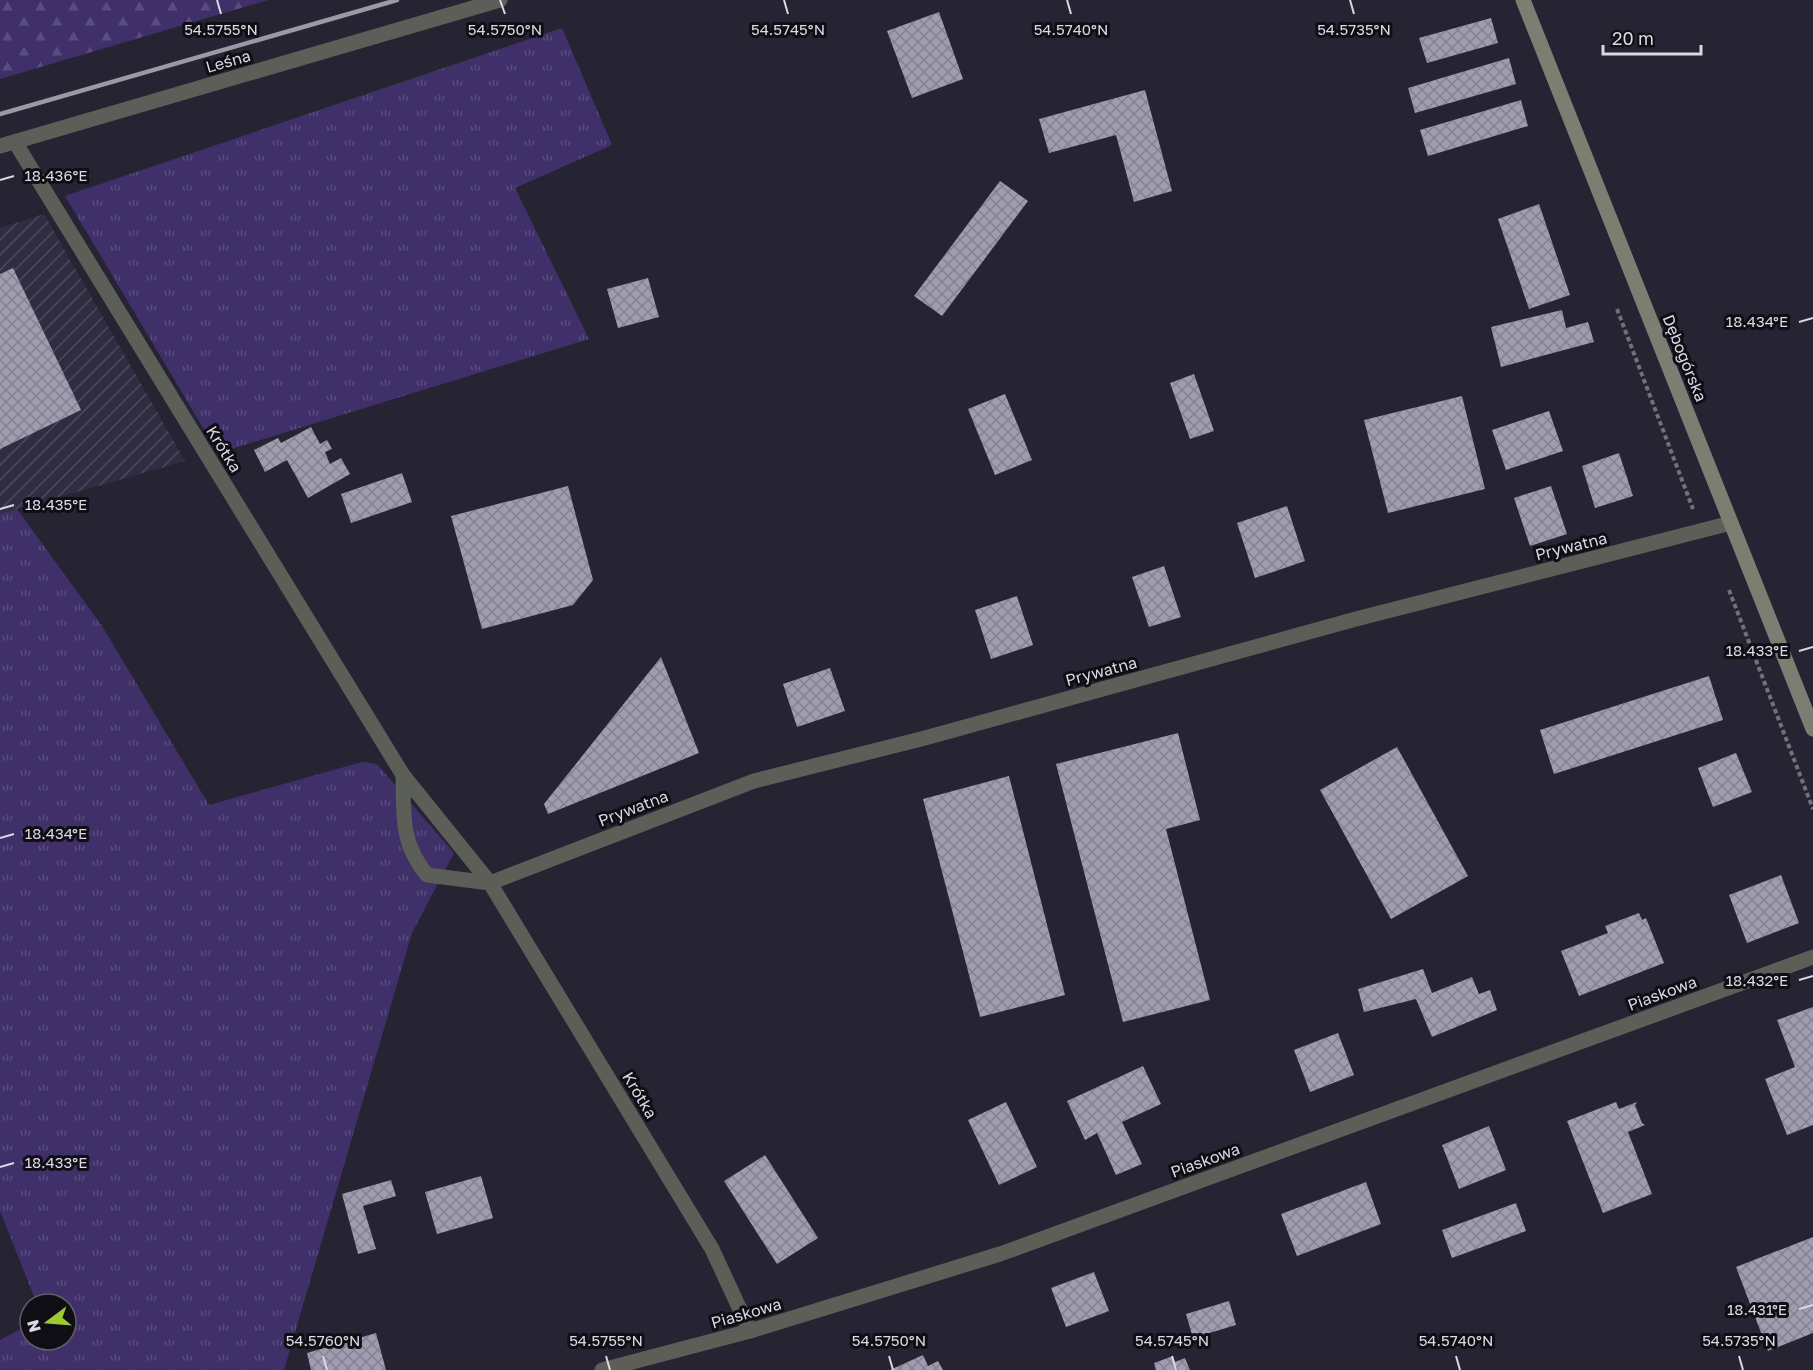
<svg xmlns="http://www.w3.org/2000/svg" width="1813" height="1370" viewBox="0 0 1813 1370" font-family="'Golos Text',sans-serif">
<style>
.industrial{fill:url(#industrial-furrows)}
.grass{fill:url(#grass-tufts)}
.forest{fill:url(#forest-firs)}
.building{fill:url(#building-cross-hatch)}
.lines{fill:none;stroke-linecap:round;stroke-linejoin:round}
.path{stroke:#72707d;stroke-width:4;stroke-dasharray:4.5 3;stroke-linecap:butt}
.lane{stroke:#5b5f57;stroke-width:15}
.street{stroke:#5b5f57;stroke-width:15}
.secondary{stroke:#7a7f72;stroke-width:15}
.rail{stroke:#9b99a6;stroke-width:4.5}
.ticks{fill:none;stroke:#dad8e3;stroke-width:2}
.labels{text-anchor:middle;stroke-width:6;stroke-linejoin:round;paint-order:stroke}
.street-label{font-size:16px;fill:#dad8e3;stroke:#0f0e15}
.ticks-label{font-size:15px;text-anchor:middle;fill:#dad8e3;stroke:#0f0e15;stroke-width:6;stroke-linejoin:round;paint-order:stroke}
</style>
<defs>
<pattern id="industrial-furrows" width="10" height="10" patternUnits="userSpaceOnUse" patternTransform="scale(1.5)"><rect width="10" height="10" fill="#302c41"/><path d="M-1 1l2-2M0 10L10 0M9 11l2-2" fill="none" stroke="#4d4a5c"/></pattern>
<pattern id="grass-tufts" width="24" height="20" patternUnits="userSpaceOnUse" patternTransform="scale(1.5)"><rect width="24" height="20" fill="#3f3069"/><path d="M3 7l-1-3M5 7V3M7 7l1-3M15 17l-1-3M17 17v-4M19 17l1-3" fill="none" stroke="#5a4d7e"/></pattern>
<pattern id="forest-firs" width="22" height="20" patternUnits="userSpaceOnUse" patternTransform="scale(1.5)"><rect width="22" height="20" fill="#3f3069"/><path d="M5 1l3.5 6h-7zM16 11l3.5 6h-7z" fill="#5a4d7e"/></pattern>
<pattern id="building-cross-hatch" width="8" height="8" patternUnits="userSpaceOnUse" patternTransform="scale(1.5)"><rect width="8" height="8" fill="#9f9cb0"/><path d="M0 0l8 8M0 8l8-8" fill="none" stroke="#838190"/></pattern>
</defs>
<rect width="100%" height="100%" fill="#262333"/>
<!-- industrial -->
<path class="industrial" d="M 44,214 L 185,461 L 0,514 L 0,228 Z"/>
<!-- grass -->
<path class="grass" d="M 562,28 L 612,145 L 515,188 L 589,339 L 218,453 L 65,196 Z
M 17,509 L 102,626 L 209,805 L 362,762 L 377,764 L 454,853 L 412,933 L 284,1370 L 0,1370 L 0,1340 L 30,1324 L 30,1340 L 66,1340 L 66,1304 L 37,1304 L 0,1211 L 0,514 Z"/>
<!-- forest -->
<path class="forest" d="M 0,0 L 268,0 L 0,79 Z"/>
<!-- building -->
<path class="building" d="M 939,12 L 963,79 L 912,98 L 887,31 Z
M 1491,18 L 1498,43 L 1427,63 L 1419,38 Z
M 1509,58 L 1516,84 L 1415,113 L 1408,88 Z
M 1145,90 L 1172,191 L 1134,202 L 1116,135 L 1049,153 L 1039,119 Z
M 1521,100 L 1528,126 L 1428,156 L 1420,130 Z
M 1000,181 L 1028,201 L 942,316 L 914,296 Z
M 1539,204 L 1570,295 L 1529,309 L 1498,219 Z
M 13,268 L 81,410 L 0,449 L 0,274 Z
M 648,278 L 659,317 L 618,328 L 607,289 Z
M 1562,310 L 1566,328 L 1588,322 L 1594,342 L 1501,367 L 1491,327 Z
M 1194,374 L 1214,431 L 1190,439 L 1170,383 Z
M 1005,394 L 1032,460 L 995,475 L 968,409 Z
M 1462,396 L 1485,489 L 1388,513 L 1364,420 Z
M 1549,411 L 1563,451 L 1506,470 L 1492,430 Z
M 311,427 L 320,444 L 327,440 L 332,449 L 325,452 L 330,464 L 341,458 L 350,474 L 308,498 L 287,460 L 265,472 L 254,450 L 278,438 L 281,443 Z
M 1619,453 L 1633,496 L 1595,508 L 1582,466 Z
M 402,473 L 412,502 L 351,523 L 341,494 Z
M 568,486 L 593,580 L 573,605 L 482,629 L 451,516 Z
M 1551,486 L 1567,534 L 1530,546 L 1514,498 Z
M 1287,506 L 1305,561 L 1255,578 L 1237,523 Z
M 1164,566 L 1181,617 L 1149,627 L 1132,577 Z
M 1017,596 L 1033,645 L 991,659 L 975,610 Z
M 661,657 L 699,753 L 548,814 L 544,804 Z
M 830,668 L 845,711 L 797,727 L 783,684 Z
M 1709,676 L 1723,720 L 1554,774 L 1540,730 Z
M 1178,733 L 1200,820 L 1166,829 L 1210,1000 L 1123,1022 L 1056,764 Z
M 1397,747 L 1468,876 L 1391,919 L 1320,790 Z
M 1736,753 L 1752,792 L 1713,807 L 1698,768 Z
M 1009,776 L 1065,995 L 980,1017 L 923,799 Z
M 1781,875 L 1799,923 L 1747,943 L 1729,895 Z
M 1639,913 L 1642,920 L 1646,918 L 1664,963 L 1579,996 L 1561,951 L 1608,933 L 1605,926 Z
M 1423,969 L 1432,993 L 1472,977 L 1479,994 L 1490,990 L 1497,1010 L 1432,1037 L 1416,999 L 1364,1012 L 1358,989 Z
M 1813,1007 L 1813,1125 L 1787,1135 L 1765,1079 L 1795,1067 L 1777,1020 Z
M 1338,1033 L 1354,1075 L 1310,1092 L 1294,1050 Z
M 1143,1066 L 1161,1104 L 1122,1122 L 1142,1164 L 1116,1175 L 1097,1133 L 1085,1140 L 1067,1101 Z
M 1006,1102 L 1037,1167 L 999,1185 L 968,1120 Z
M 1616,1102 L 1619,1109 L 1637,1102 L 1635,1105 L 1642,1123 L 1645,1125 L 1628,1132 L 1652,1194 L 1603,1213 L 1567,1121 Z
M 1489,1126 L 1506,1170 L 1459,1189 L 1442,1145 Z
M 765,1155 L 818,1238 L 777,1264 L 724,1181 Z
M 481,1176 L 493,1218 L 437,1234 L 425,1192 Z
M 391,1180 L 396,1196 L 363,1206 L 376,1249 L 358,1254 L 342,1194 Z
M 1366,1182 L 1381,1224 L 1297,1256 L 1281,1214 Z
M 1516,1203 L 1526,1231 L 1452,1258 L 1442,1230 Z
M 1813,1237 L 1813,1333 L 1768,1351 L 1736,1267 Z
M 1094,1272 L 1109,1311 L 1066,1327 L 1051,1288 Z
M 1229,1301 L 1236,1325 L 1193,1338 L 1186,1314 Z
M 376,1333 L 386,1370 L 311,1370 L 307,1353 Z
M 923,1355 L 928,1366 L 938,1361 L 943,1370 L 890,1370 Z
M 1173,1356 L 1175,1362 L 1185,1358 L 1190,1370 L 1156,1370 L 1154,1363 Z"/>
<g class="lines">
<!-- path -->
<path class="path" d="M 1617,309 L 1693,509
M 1729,590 L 1813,809"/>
<!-- lane -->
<path class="lane" d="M 15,142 L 403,775 C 404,814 400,843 427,875 L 490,883 L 712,1249 L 750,1331
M 403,775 L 490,883"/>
<!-- street -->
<path class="street" d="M 0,146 L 500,0
M 490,883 L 754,781 L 925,738 L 1356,619 L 1731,523
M 602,1370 L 750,1331 L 1000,1254 L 1813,957"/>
<!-- secondary -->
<path class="secondary" d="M 1523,0 L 1813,729"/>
<!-- rail -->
<path class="rail" d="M 0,114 L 397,0"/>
</g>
<!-- ticks -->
<path class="ticks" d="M 217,0 L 221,14M 500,0 L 505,14M 784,0 L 788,14M 1067,0 L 1071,14M 1350,0 L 1354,14M 0,180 L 14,176M 1799,322 L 1813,318M 0,509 L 14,505M 1799,651 L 1813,647M 0,838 L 14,834M 1799,980 L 1813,976M 0,1167 L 14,1163M 1799,1309 L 1813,1305M 323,1356 L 327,1370M 606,1356 L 610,1370M 889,1356 L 893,1370M 1172,1356 L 1176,1370M 1456,1356 L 1460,1370M 1739,1356 L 1743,1370"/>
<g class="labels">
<!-- street labels -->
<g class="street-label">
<text transform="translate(228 61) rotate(-16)" y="6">Leśna</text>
<text transform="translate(1685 358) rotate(68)" y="6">Dębogórska</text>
<text transform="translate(224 449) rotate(58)" y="6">Krótka</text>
<text transform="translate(1571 546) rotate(-14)" y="6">Prywatna</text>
<text transform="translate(1101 671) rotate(-15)" y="6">Prywatna</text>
<text transform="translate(633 808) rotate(-21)" y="6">Prywatna</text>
<text transform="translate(1662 993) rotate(-20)" y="6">Piaskowa</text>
<text transform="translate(640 1095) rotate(59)" y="6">Krótka</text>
<text transform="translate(1205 1160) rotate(-20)" y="6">Piaskowa</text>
<text transform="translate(746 1313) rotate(-16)" y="6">Piaskowa</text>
</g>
</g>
<g class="ticks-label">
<text x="221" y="35">54.5755°N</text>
<text x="505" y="35">54.5750°N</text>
<text x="788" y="35">54.5745°N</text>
<text x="1071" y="35">54.5740°N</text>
<text x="1354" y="35">54.5735°N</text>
<text x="56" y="181">18.436°E</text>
<text x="1757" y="327">18.434°E</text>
<text x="56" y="510">18.435°E</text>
<text x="1757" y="656">18.433°E</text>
<text x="56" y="839">18.434°E</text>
<text x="1757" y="986">18.432°E</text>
<text x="56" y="1168">18.433°E</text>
<text x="1757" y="1315">18.431°E</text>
<text x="323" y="1346">54.5760°N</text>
<text x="606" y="1346">54.5755°N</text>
<text x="889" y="1346">54.5750°N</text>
<text x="1172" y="1346">54.5745°N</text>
<text x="1456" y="1346">54.5740°N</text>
<text x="1739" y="1346">54.5735°N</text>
</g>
<!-- north arrow -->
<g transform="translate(48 1322) rotate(254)"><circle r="28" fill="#0f0e15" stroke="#605f67" stroke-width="1.5"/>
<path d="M0-4.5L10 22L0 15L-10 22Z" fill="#9cca32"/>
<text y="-9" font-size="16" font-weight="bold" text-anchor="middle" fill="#dad8e3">N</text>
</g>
<!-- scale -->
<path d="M1603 45v9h98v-9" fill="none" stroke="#dad8e3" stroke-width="3"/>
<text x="1612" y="45" font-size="18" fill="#dad8e3" stroke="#0f0e15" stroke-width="4.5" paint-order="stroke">20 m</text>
</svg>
